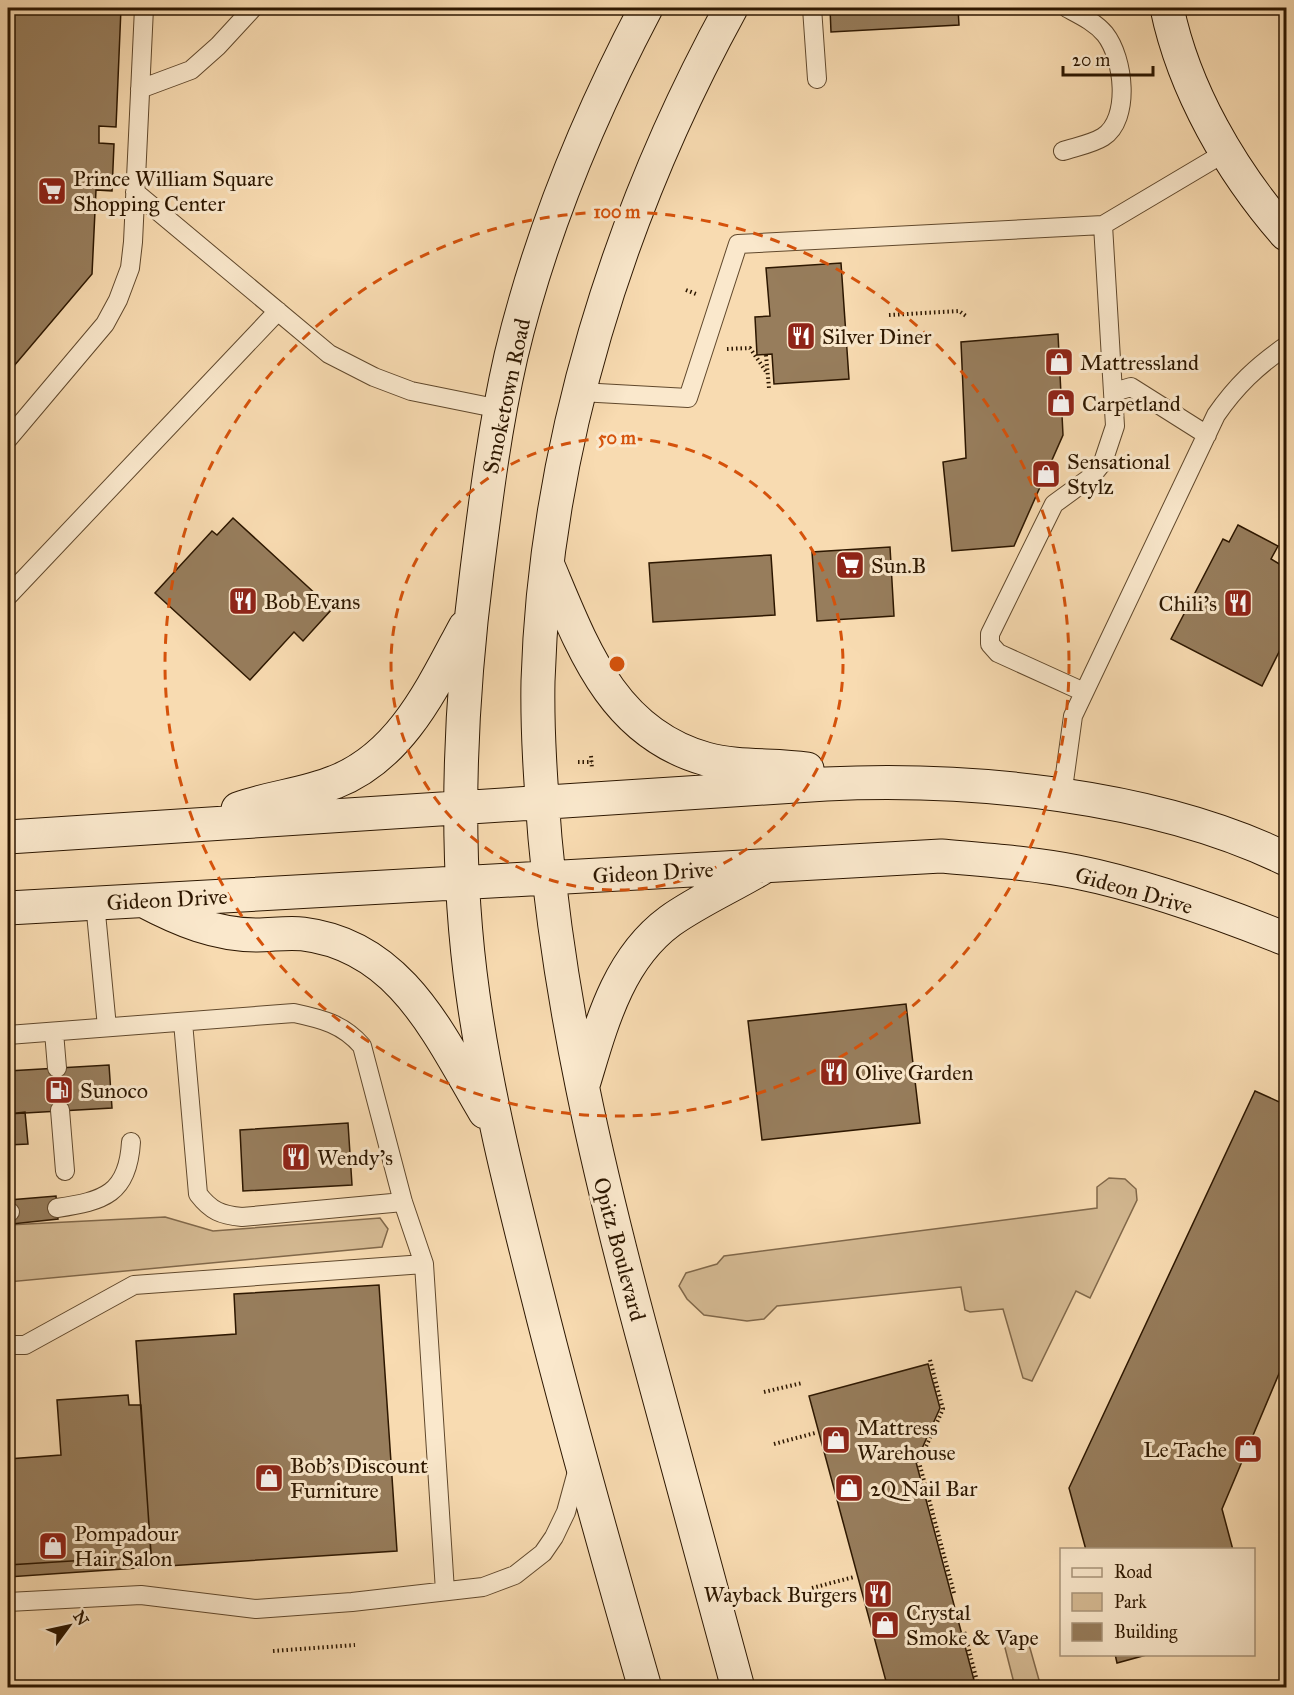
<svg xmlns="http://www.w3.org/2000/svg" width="1294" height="1695" viewBox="0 0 1294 1695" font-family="'IM FELL Great Primer',serif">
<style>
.green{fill:#d5ba93;stroke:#81684a;stroke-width:1.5}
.building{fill:#977d5c;stroke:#2d1700;stroke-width:1.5}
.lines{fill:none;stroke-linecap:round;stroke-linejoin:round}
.lane-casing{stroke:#60482c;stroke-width:20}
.secondary-casing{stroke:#2d1700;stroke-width:35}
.path{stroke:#2d1700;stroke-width:4;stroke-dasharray:1.5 3;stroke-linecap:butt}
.lane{stroke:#fae8cc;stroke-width:18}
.secondary{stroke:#fae8cc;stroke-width:33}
.ring{fill:none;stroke:#d5520b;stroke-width:3;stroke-dasharray:10 8}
.labels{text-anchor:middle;stroke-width:6;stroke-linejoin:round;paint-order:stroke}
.poi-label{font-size:22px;fill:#2d1700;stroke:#fae8cc;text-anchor:start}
.street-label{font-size:22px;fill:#2d1700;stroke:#fae8cc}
.centre{fill:#d5520b;stroke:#fae8cc;stroke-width:3}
.ring-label{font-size:18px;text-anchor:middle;font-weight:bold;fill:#d5520b;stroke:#fae8cc;stroke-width:6;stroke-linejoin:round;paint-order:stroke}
</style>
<rect width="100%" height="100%" fill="#f8dbb1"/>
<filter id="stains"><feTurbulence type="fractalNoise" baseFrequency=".00333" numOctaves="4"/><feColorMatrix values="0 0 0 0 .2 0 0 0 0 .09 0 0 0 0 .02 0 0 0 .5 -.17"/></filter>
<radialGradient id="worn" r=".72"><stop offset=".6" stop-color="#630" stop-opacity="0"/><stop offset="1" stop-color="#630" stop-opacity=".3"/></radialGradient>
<!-- green -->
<path class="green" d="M 1109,1178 L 1125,1179 L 1136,1189 L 1137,1200 L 1090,1298 L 1076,1291 L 1032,1381 L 1023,1378 L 1003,1309 L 970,1312 L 965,1310 L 961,1287 L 777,1306 L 764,1319 L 747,1321 L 704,1315 L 687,1299 L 679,1286 L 686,1273 L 717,1264 L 724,1256 L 1097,1208 L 1097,1187 Z
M 165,1217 L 213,1231 L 380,1218 L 388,1229 L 382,1247 L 8,1282 L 8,1225 Z
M 1026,1634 L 1041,1687 L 1015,1687 L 1003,1640 Z"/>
<!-- building -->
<path class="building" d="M 8,8 L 121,8 L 116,127 L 99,126 L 99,143 L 114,144 L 112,191 L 96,190 L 92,274 L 8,373 Z
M 830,8 L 958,8 L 959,25 L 831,32 Z
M 841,263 L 849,379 L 774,384 L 772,354 L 757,355 L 755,317 L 770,316 L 766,268 Z
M 1058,334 L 1063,435 L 1014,546 L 952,551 L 943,462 L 966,458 L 961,342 Z
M 233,518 L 332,609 L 303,641 L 294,632 L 250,680 L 155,593 L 212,531 L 217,535 Z
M 1238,525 L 1278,546 L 1271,559 L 1286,568 L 1286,638 L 1262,686 L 1171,639 L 1223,539 L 1229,542 Z
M 890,547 L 894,616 L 817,621 L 812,552 Z
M 771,555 L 775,615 L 653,622 L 649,563 Z
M 906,1004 L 920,1123 L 762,1140 L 748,1021 Z
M 109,1065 L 112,1108 L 8,1114 L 8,1071 Z
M 1255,1091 L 1286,1105 L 1286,1357 L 1222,1509 L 1233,1550 L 1086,1550 L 1069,1488 Z
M 25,1112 L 28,1144 L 8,1145 L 8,1114 Z
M 348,1123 L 352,1185 L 243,1191 L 240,1130 Z
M 56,1196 L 58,1219 L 12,1224 L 9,1200 Z
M 379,1285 L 397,1551 L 152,1567 L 136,1341 L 236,1334 L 234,1294 Z
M 928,1364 L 940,1408 L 916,1462 L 974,1680 L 944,1688 L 898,1688 L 887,1685 L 809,1396 Z
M 128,1395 L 129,1405 L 141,1405 L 151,1556 L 8,1565 L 8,1459 L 61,1455 L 57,1400 Z
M 151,1556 L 152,1567 L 8,1577 L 8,1565 Z
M 1115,1654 L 1150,1654 L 1117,1663 Z"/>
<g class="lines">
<!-- lane casing -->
<g class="lane-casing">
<path id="lane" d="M 812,8 L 817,79
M 140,89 L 191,70 L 218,46 L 253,8
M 1063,151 C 1075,147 1092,144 1103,137 C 1131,119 1124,58 1105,34 C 1095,22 1080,15 1067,8
M 135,192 L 329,354 L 374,377 L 411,391 L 500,409
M 580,392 L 688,398 L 738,244 L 1103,225 L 1226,152
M 1114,392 L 1131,387 L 1207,435
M 8,439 L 105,324 L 118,300 L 130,268 L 133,242 L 144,8
M 8,596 L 278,311
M 1084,692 L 998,653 L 990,644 L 990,634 L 1054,504 L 1091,477 L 1103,462 L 1115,426 L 1103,225
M 1062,796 L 1073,716 L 1216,415 C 1236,386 1257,366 1286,346
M 95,903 L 107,1027
M 183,1022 L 198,1194 C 211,1211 221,1215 242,1217 L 403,1202
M 54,1032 L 57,1068
M 8,1035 L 294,1013 C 322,1019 343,1024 362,1046 L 403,1202 L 424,1264 L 445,1591
M 60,1110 L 65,1171
M 57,1208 C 104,1201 128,1194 131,1142
M 8,1212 L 10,1212
M 8,1345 L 25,1345 L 134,1285 L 424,1264
M 8,1602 L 141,1595 L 256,1609 L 352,1602 L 483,1587 L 515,1575 L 543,1553 L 554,1537 L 566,1512 L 578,1468"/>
</g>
<!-- secondary casing -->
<g class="secondary-casing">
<path id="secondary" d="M 731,8 C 619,212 545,447 538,681 C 537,733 541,786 545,838 C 560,1007 598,1170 642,1334 C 674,1452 706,1570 738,1688
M 1167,8 C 1184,90 1231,171 1286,234
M 549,568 C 583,649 613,733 706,759 C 739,768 774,764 807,769
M 238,809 C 270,797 304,795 335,782 C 402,756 433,686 465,627
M 8,837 L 826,784 C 971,777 1155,795 1286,859
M 144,901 C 180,920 216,935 257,935 C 272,935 288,932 303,934 C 402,946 440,1037 485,1112
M 8,908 L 941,856 C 986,860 1032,863 1077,872 C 1146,886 1221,913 1286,939
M 583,1085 C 601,1026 617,960 670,921 C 698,901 732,886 762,868
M 645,1688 C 607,1556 570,1425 537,1293 C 512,1194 487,1096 473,995 C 453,854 459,711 477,570 C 486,498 495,426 511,356 C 540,234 588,118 646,8"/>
</g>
<!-- path -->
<path class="path" d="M 686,290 L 696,294
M 889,315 L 959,311 L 966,316
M 727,349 L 750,348 L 767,373
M 766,355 L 769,388
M 591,756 L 592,769
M 578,762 L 592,762
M 930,1360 L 943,1409 L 919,1462 L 954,1593
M 764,1392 L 802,1383
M 774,1444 L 815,1433
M 812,1588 L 854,1577
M 273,1651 L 355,1645
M 960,1688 L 977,1681 L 964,1631"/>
<!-- lane -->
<use href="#lane" class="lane"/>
<!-- secondary -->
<use href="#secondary" class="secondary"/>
</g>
<!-- distance rings -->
<g class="ring">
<circle cx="617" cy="664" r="226"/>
<circle cx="617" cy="664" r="452"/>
</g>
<!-- icons -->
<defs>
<g id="supermarket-square" transform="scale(1.5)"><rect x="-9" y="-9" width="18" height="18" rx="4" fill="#8f2418" stroke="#fae8cc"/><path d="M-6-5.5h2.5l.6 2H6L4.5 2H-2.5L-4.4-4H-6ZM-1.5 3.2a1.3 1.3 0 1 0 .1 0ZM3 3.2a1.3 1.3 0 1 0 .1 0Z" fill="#fff"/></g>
<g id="restaurant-square" transform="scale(1.5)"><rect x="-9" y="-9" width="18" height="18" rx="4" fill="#8f2418" stroke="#fae8cc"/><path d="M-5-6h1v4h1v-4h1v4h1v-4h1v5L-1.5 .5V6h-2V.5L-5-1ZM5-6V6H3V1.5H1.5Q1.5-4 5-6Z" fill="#fff"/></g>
<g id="shop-square" transform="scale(1.5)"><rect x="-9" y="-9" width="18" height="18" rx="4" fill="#8f2418" stroke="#fae8cc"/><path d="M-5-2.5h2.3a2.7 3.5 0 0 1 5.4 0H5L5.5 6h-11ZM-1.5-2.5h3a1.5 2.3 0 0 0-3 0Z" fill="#fff"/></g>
<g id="fuel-square" transform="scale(1.5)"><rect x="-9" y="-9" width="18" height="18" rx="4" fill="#8f2418" stroke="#fae8cc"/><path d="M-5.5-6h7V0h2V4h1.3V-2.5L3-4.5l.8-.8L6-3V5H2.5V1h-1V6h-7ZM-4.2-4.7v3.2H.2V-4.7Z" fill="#fff"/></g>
</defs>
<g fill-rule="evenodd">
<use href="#supermarket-square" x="52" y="191"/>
<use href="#restaurant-square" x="801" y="336"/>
<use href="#shop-square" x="1059" y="362"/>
<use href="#shop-square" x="1061" y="403"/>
<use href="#shop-square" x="1046" y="474"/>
<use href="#supermarket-square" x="850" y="565"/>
<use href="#restaurant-square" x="243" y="601"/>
<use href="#restaurant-square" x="1238" y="603"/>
<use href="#restaurant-square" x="834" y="1072"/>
<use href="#fuel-square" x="59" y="1090"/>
<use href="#restaurant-square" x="296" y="1157"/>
<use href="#shop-square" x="836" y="1440"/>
<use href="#shop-square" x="1248" y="1449"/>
<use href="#shop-square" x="269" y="1478"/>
<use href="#shop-square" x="849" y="1488"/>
<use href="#shop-square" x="53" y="1546"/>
<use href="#restaurant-square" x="878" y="1594"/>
<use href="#shop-square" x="885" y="1625"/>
</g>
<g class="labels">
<!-- poi labels -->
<g class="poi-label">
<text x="73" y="186">Prince William Square<tspan x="73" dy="25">Shopping Center</tspan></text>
<text x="822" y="344">Silver Diner</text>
<text x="1080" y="370">Mattressland</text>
<text x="1082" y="411">Carpetland</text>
<text x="1067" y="469">Sensational<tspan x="1067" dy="25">Stylz</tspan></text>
<text x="871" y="573">Sun.B</text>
<text x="264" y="609">Bob Evans</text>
<text x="1217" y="611" text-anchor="end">Chili's</text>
<text x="855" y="1080">Olive Garden</text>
<text x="80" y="1098">Sunoco</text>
<text x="317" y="1165">Wendy's</text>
<text x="857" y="1435">Mattress<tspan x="857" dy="25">Warehouse</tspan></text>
<text x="1227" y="1457" text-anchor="end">Le Tache</text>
<text x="290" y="1473">Bob's Discount<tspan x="290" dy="25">Furniture</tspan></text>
<text x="870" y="1496">2Q Nail Bar</text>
<text x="74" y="1541">Pompadour<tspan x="74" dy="25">Hair Salon</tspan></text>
<text x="857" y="1602" text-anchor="end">Wayback Burgers</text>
<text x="906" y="1620">Crystal<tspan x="906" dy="25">Smoke &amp; Vape</tspan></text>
</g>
<!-- street labels -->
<g class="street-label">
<text transform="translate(506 396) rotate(-78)" y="8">Smoketown Road</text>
<text transform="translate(653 872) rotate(-3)" y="8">Gideon Drive</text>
<text transform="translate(1134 890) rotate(16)" y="8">Gideon Drive</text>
<text transform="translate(167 899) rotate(-3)" y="8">Gideon Drive</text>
<text transform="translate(620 1249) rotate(75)" y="8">Opitz Boulevard</text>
</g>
</g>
<circle cx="617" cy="664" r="9" class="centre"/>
<g class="ring-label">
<text x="617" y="218">100 m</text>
<text x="617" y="444">50 m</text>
</g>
<!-- margin -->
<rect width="1294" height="1695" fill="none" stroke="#f8dbb1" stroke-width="30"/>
<rect x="9" y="9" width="1276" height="1677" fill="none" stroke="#2d1700" stroke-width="3"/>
<rect x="15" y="15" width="1264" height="1665" fill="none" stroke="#2d1700" stroke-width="1.5"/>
<!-- legend -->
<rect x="1060" y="1548" width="195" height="108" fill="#fae8cc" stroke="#a8947a" stroke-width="1.5"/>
<rect x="1072" y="1568" width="30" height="9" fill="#fae8cc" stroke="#a8947a" stroke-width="1.5"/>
<text x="1114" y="1578" font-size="18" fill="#2d1700">Road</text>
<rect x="1072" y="1593" width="30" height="18" fill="#d5ba93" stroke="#a8947a" stroke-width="1.5"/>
<text x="1114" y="1608" font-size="18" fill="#2d1700">Park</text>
<rect x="1072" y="1623" width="30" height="18" fill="#977d5c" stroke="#a8947a" stroke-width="1.5"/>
<text x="1114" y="1638" font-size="18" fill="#2d1700">Building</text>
<!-- north arrow -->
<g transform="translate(69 1626) rotate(57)" stroke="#fae8cc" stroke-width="4.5" paint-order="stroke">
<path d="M0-4.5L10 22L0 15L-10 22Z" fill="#2d1700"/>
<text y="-9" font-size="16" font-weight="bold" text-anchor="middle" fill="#2d1700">N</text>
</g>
<!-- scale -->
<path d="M1063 66v9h90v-9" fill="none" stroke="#2d1700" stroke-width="3"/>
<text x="1072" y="66" font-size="18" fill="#2d1700" stroke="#fae8cc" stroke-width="4.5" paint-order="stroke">20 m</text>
<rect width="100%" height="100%" filter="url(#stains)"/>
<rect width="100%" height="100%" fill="url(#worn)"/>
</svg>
